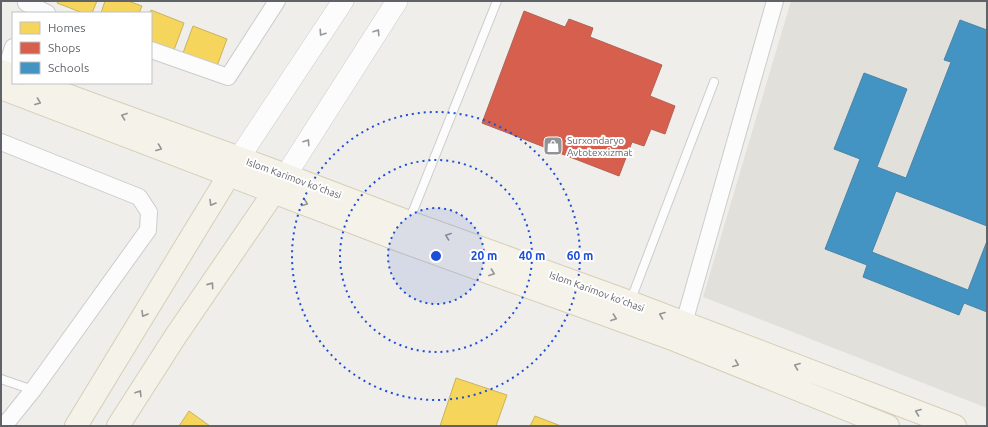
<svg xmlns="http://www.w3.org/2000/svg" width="988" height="427" viewBox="0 0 988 427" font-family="Ubuntu,sans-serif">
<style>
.education{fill:#e2e0da}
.homes{fill:#f6d55c;stroke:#c9b360}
.shops{fill:#d6604d;stroke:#b26155}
.schools{fill:#4393c3;stroke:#4b85a8}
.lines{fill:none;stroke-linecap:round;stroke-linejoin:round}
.service-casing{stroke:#cbcccc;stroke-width:10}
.minor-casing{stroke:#cbcccc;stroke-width:18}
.tertiary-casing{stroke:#cbcccc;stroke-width:22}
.primary-casing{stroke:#d7ceb8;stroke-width:24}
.service{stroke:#fdfcfc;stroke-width:8}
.minor{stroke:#fdfcfc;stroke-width:16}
.tertiary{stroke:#fdfcfc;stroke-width:21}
.primary{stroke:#f4f2e9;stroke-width:22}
.oneway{stroke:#96999c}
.oneway2{stroke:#939595}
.ring{fill:none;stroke:#1d4ed8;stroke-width:2;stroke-dasharray:2 4}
.labels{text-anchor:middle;stroke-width:4;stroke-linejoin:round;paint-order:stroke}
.poi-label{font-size:10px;fill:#5f6368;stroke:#fff;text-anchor:start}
.street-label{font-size:10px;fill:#5f6368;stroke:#fff}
.centre{fill:#1d4ed8;stroke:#fff;stroke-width:2}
.ring-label{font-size:12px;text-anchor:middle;font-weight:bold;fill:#1d4ed8;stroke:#fff;stroke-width:4;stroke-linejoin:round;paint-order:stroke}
</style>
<rect width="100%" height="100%" fill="#efeeea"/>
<!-- education -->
<path class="education" d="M 791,1 L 987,1 L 987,408 L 703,297 Z"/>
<!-- homes -->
<path class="homes" d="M 58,1 L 97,1 L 92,13 L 83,13 L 57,3 Z
M 105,1 L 128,1 L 142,6 L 139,13 L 101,13 Z
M 151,10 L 184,23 L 174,50 L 151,41 L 151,13 L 150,13 Z
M 193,26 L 227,39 L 217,66 L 183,53 Z
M 456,378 L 507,395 L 496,426 L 440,426 Z
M 189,411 L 210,426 L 179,426 Z
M 535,416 L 561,426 L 530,426 Z"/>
<!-- shops -->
<path class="shops" d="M 524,11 L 565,27 L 569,19 L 593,28 L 590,37 L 662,65 L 650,96 L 675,106 L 665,134 L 651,129 L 644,146 L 632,142 L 619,176 L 482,123 Z"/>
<!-- schools -->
<path class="schools" d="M 960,20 L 987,30 L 987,226 L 896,191 L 872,252 L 968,290 L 987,241 L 987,312 L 964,303 L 959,315 L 863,277 L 867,265 L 825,249 L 860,159 L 834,149 L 864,73 L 907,89 L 877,167 L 906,178 L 951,62 L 944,60 Z"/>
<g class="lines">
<!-- service casing -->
<g class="service-casing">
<path id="service" d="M 409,221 L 497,1
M 630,302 L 714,82
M 1,379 L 33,390"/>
</g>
<!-- minor casing -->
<g class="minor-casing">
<path id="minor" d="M 26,3 L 47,13
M 151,50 L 228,77 L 277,1
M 5,73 L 13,47
M 1,142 L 139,197 L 149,212 L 148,230 L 33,390 L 4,426
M 684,323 L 775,1"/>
</g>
<!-- tertiary casing -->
<g class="tertiary-casing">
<path id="tertiary" d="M 239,158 L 343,1
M 286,175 L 397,1"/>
</g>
<!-- primary casing -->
<g class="primary-casing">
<path id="primary" d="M 1,71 L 13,75
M 34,83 L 286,175 L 409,222 L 630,302 L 955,426
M 1,88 L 404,242 L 675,340 L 888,426
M 76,426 L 237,162
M 118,426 L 175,337 L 283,179"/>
</g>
<!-- service -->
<use href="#service" class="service"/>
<!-- minor -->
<use href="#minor" class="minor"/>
<!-- tertiary -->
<use href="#tertiary" class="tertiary"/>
<!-- primary -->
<use href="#primary" class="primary"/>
</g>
<!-- one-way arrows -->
<defs><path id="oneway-chevron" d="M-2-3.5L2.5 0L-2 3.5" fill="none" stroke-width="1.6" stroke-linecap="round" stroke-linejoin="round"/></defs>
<g class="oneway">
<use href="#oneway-chevron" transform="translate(377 32) rotate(-57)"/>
<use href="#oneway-chevron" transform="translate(322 33) rotate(124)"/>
<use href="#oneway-chevron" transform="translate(307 142) rotate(-57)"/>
</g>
<g class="oneway2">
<use href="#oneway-chevron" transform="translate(38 102) rotate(21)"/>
<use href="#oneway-chevron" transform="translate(124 116) rotate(-160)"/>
<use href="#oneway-chevron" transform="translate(159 148) rotate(21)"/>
<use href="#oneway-chevron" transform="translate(212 203) rotate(121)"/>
<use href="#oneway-chevron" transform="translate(305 203) rotate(21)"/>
<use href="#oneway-chevron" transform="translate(448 236) rotate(-160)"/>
<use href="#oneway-chevron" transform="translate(492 273) rotate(20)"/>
<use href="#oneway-chevron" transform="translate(211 285) rotate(-55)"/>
<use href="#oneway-chevron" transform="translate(144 314) rotate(121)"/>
<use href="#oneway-chevron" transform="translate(662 315) rotate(-159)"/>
<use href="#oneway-chevron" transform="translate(614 318) rotate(20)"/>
<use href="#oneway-chevron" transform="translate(736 364) rotate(22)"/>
<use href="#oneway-chevron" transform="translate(797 366) rotate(-159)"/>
<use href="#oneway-chevron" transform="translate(139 393) rotate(-58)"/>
<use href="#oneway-chevron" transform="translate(918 412) rotate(-159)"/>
</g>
<!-- distance rings -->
<circle cx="436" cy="256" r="48" fill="#1d4ed8" fill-opacity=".12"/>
<g class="ring">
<circle cx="436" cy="256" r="48"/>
<circle cx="436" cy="256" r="96"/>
<circle cx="436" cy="256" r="144"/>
</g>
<!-- icons -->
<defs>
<g id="shop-square" transform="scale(1)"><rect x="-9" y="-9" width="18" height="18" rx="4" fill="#919496" stroke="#fff"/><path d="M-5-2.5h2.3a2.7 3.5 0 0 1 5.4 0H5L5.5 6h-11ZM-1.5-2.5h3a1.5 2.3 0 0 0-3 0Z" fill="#fff"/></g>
</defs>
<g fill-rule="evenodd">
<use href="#shop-square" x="553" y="146"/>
</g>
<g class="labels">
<!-- poi labels -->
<g class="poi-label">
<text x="567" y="144">Surxondaryo<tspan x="567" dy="12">Avtotexxizmat</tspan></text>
</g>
<!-- street labels -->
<g class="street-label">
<text transform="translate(294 178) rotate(20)" y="4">Islom Karimov ko'chasi</text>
<text transform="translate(597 291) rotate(20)" y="4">Islom Karimov ko'chasi</text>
</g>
</g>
<circle cx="436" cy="256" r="6" class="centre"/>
<g class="ring-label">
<text x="484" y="260">20 m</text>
<text x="532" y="260">40 m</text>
<text x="580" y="260">60 m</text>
</g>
<!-- border -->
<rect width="988" height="427" fill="none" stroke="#5f6368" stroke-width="4"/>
<!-- legend -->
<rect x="12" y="12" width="140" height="72" fill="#ffffff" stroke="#bfc1c3"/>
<rect x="20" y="22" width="20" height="12" fill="#f6d55c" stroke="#bfc1c3"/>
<text x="48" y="32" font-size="12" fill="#5f6368">Homes</text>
<rect x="20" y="42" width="20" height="12" fill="#d6604d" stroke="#bfc1c3"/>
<text x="48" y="52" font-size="12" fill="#5f6368">Shops</text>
<rect x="20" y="62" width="20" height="12" fill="#4393c3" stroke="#bfc1c3"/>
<text x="48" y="72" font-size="12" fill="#5f6368">Schools</text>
</svg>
